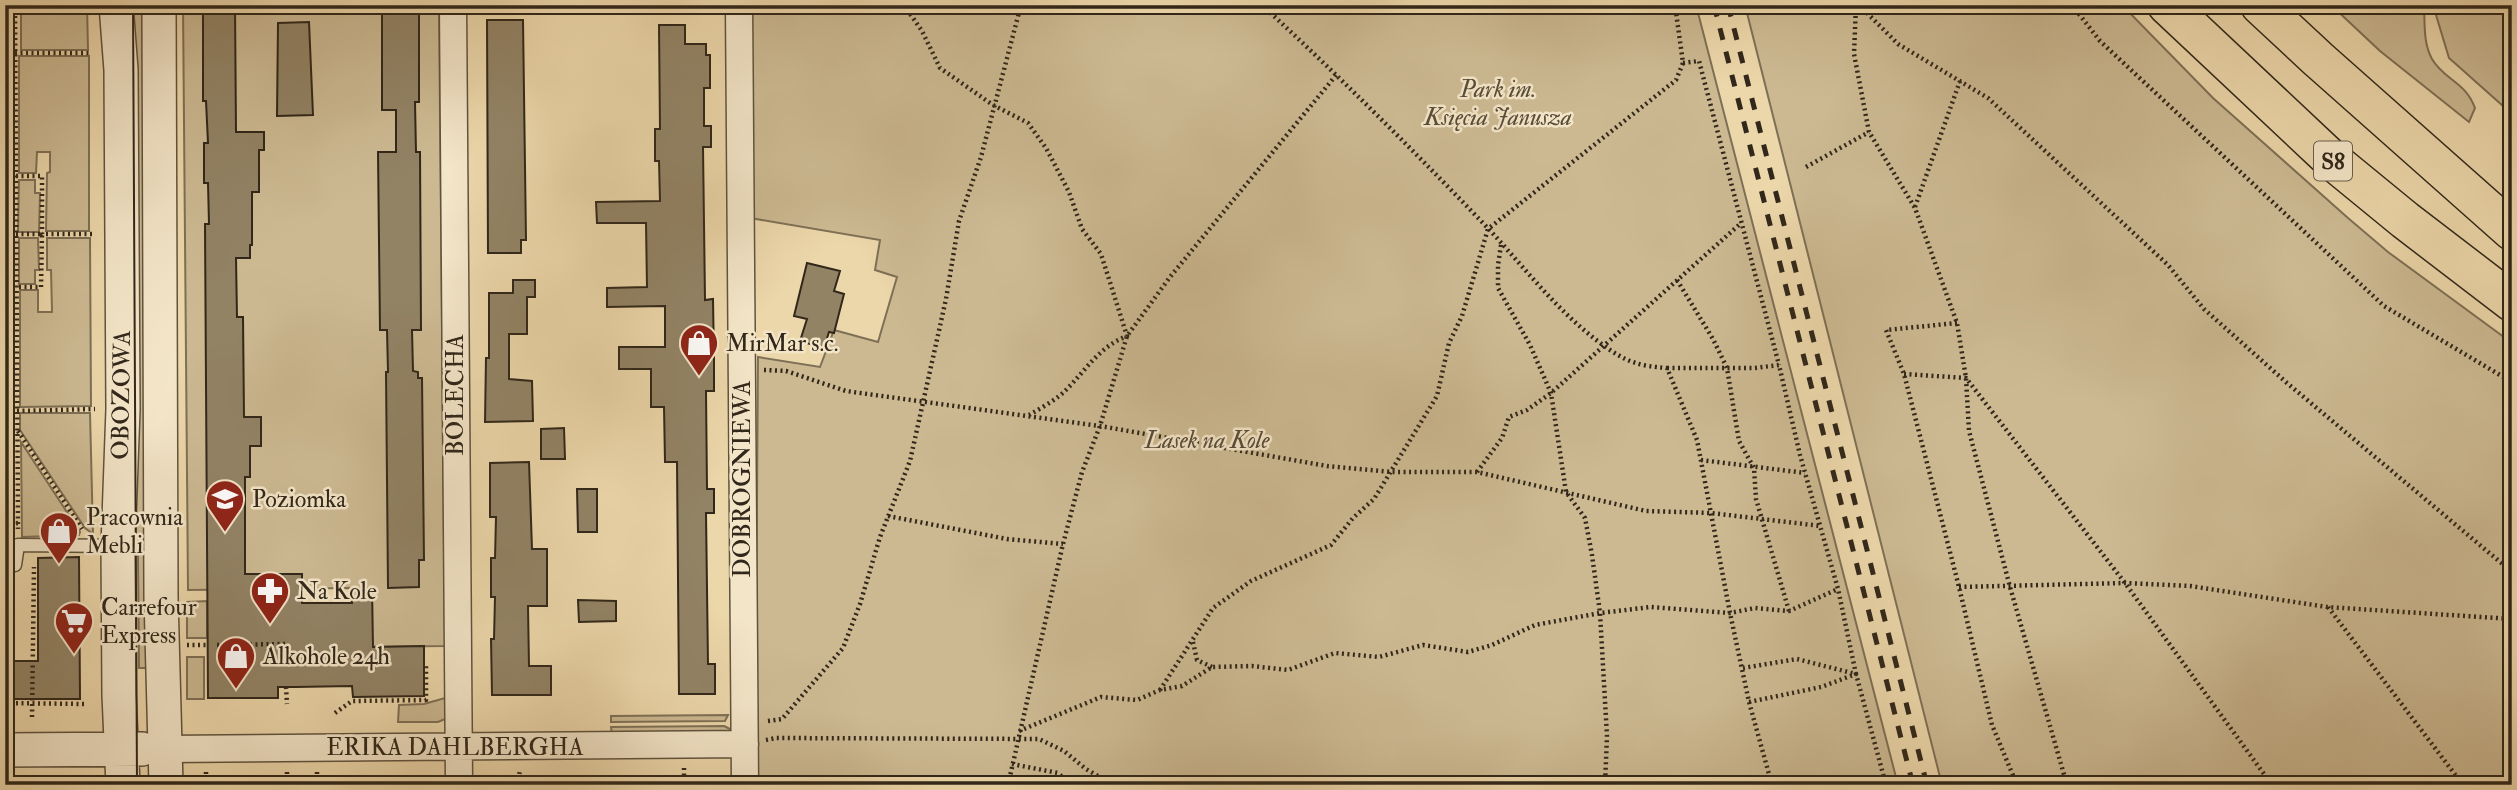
<svg xmlns="http://www.w3.org/2000/svg" width="2517" height="790" viewBox="0 0 2517 790" font-family="'IM FELL Double Pica',serif">
<style>
.green{fill:#ccb992;stroke:#7e7056;stroke-width:2}
.building{fill:#928365;stroke:#31271a;stroke-width:2}
.lines{fill:none;stroke-linecap:round;stroke-linejoin:round}
.service-casing{stroke:#60533e;stroke-width:15}
.minor-casing{stroke:#60533e;stroke-width:29}
.tertiary-casing{stroke:#60533e;stroke-width:36}
.motorway-casing{stroke:#31271a;stroke-width:41}
.path{stroke:#31271a;stroke-width:4.5;stroke-dasharray:2 3.5;stroke-linecap:butt}
.service{stroke:#f3e5c8;stroke-width:12}
.minor{stroke:#f3e5c8;stroke-width:26}
.tertiary{stroke:#f3e5c8;stroke-width:33}
.motorway{stroke:#ecd7aa;stroke-width:38}
.tram{stroke:#31271a;stroke-width:2}
.rail{stroke:#31271a;stroke-width:5;stroke-dasharray:12 12;stroke-linecap:butt}
.labels{text-anchor:middle;stroke-width:5;stroke-linejoin:round;paint-order:stroke}
.shield{fill:#f3e5c8;stroke:#6b604e;stroke-width:2}
.shield-label{font-size:23px;font-weight:bold;fill:#31271a}
.park-label{font-size:24px;font-style:italic;fill:#584c38;stroke:#f3e5c8}
.poi-label{font-size:24px;fill:#31271a;stroke:#f3e5c8;text-anchor:start}
.street-label{font-size:24px;fill:#31271a;stroke:#f3e5c8}
</style>
<rect width="100%" height="100%" fill="#ecd7aa"/>
<filter id="stains"><feTurbulence type="fractalNoise" baseFrequency=".00286" numOctaves="4"/><feColorMatrix values="0 0 0 0 .2 0 0 0 0 .09 0 0 0 0 .02 0 0 0 .5 -.17"/></filter>
<radialGradient id="worn" r=".72"><stop offset=".6" stop-color="#630" stop-opacity="0"/><stop offset="1" stop-color="#630" stop-opacity=".3"/></radialGradient>
<!-- green -->
<path class="green" d="M 21,5 L 87,5 L 88,50 L 21,50 Z
M 125,5 L 150,5 L 149,668 L 139,668 L 138,556 L 126,555 Z
M 183,5 L 439,5 L 445,646 L 353,647 L 351,588 L 188,590 Z
M 749,5 L 1696,5 L 1898,785 L 755,785 L 758,357 L 820,367 L 834,330 L 878,342 L 897,277 L 875,270 L 880,240 L 750,218 Z
M 1745,5 L 2122,5 L 2213,98 L 2348,218 L 2388,252 L 2512,343 L 2512,785 L 1942,785 Z
M 2331,5 L 2424,5 C 2425,23 2423,43 2432,59 C 2444,80 2465,81 2475,108 L 2469,122 L 2380,51 Z
M 2433,5 L 2512,5 L 2512,114 L 2449,58 Z
M 19,56 L 89,56 L 89,231 L 46,231 L 47,173 L 50,172 L 50,152 L 37,152 L 36,173 L 19,173 Z
M 5,84 L 12,84 L 12,201 L 5,201 Z
M 19,180 L 35,180 L 35,193 L 40,193 L 39,232 L 18,232 Z
M 19,238 L 38,238 L 39,270 L 35,270 L 35,284 L 19,284 Z
M 47,238 L 90,238 L 91,406 L 20,407 L 20,290 L 38,290 L 38,312 L 52,312 L 51,270 L 47,270 Z
M 20,413 L 90,413 L 93,534 L 85,528 L 20,430 Z
M 21,442 L 80,532 L 79,535 L 22,537 Z
M 207,601 L 207,638 L 187,638 L 187,602 Z
M 187,657 L 204,657 L 204,699 L 187,699 Z
M 445,698 L 445,719 L 438,722 L 398,722 L 399,705 L 424,704 Z
M 728,715 L 725,721 L 611,722 L 611,716 Z
M 724,726 L 732,730 L 728,733 L 612,735 L 611,727 Z
M 321,777 L 447,777 L 447,785 L 321,785 Z"/>
<!-- building -->
<path class="building" d="M 203,5 L 235,5 L 236,132 L 264,132 L 264,150 L 259,150 L 259,192 L 252,192 L 252,245 L 250,245 L 250,258 L 236,258 L 237,317 L 243,317 L 244,417 L 261,417 L 261,446 L 250,446 L 250,477 L 245,477 L 245,574 L 302,574 L 302,603 L 352,603 L 352,588 L 372,588 L 373,647 L 424,646 L 424,696 L 353,697 L 352,686 L 295,687 L 278,687 L 278,698 L 208,698 L 205,224 L 209,224 L 208,183 L 204,183 L 204,143 L 208,143 L 206,101 L 203,101 Z
M 382,5 L 419,5 L 419,102 L 415,102 L 416,152 L 420,152 L 421,330 L 412,330 L 413,371 L 418,372 L 418,378 L 422,378 L 424,560 L 419,560 L 419,587 L 388,588 L 386,372 L 388,372 L 387,330 L 380,330 L 378,152 L 396,152 L 396,110 L 382,110 Z
M 487,20 L 523,20 L 526,240 L 521,240 L 521,253 L 488,253 Z
M 309,22 L 313,115 L 277,116 L 278,23 Z
M 659,25 L 685,25 L 685,44 L 706,44 L 706,55 L 710,55 L 710,88 L 704,88 L 704,126 L 711,126 L 711,147 L 703,147 L 705,300 L 713,299 L 714,360 L 714,391 L 706,391 L 707,489 L 714,489 L 714,513 L 706,513 L 708,664 L 715,664 L 715,694 L 679,694 L 677,462 L 665,462 L 664,407 L 651,407 L 651,369 L 619,369 L 619,347 L 665,347 L 665,306 L 607,307 L 607,288 L 647,287 L 646,223 L 597,223 L 596,202 L 660,201 L 659,161 L 655,161 L 655,129 L 660,129 Z
M 807,263 L 840,271 L 834,291 L 844,294 L 834,333 L 829,332 L 824,348 L 800,341 L 807,319 L 794,316 Z
M 513,280 L 535,280 L 535,297 L 527,297 L 527,334 L 509,334 L 509,379 L 532,381 L 533,421 L 485,422 L 486,358 L 489,358 L 489,293 L 513,293 Z
M 564,428 L 565,459 L 541,459 L 541,429 Z
M 529,462 L 532,549 L 547,549 L 547,606 L 528,606 L 529,666 L 551,666 L 551,695 L 492,695 L 491,639 L 494,639 L 495,597 L 491,597 L 491,558 L 495,558 L 496,517 L 490,517 L 490,463 Z
M 577,489 L 597,489 L 597,532 L 578,532 Z
M 79,557 L 80,699 L 5,699 L 5,661 L 38,661 L 38,558 Z
M 578,600 L 616,601 L 616,621 L 579,622 Z"/>
<g class="lines">
<!-- service casing -->
<g class="service-casing">
<path id="service" d="M 15,565 L 18,545 L 117,546"/>
</g>
<!-- minor casing -->
<g class="minor-casing">
<path id="minor" d="M 453,5 L 459,785
M 739,5 L 745,785
M 166,749 L 745,744"/>
</g>
<!-- tertiary casing -->
<g class="tertiary-casing">
<path id="tertiary" d="M 116,5 L 121,70 L 123,409 L 118,546 L 119,695 L 123,785
M 159,5 L 161,597 L 166,785
M 5,750 L 142,749"/>
</g>
<!-- motorway casing -->
<g class="motorway-casing">
<path id="motorway" d="M 2167,5 L 2333,161 L 2405,220 L 2512,302
M 2260,5 L 2318,59 L 2512,231"/>
</g>
<!-- path -->
<path class="path" d="M 15,5 L 18,529
M 904,5 L 922,31 L 940,68 L 993,105 L 1028,123 L 1046,148 L 1069,192 L 1082,229 L 1101,254 L 1127,336 C 1099,347 1086,370 1066,390 C 1056,400 1041,408 1029,415
M 1262,5 C 1339,76 1411,148 1483,223 C 1523,265 1556,311 1603,345 C 1626,362 1639,366 1667,368 L 1697,440 L 1730,613 L 1749,702 L 1772,785
M 1856,5 L 1854,54 L 1869,132 L 1915,208 L 1957,323 L 1966,378 L 1969,431 L 2010,587 L 2067,785
M 1859,5 L 1898,44 L 1988,98 L 2168,265 L 2204,309 L 2287,383 L 2512,572
M 2072,5 L 2100,41 L 2384,306 L 2505,378 L 2512,386
M 5,27 L 15,28
M 15,53 L 91,53
M 1683,63 L 1699,61 L 1779,365
M 5,80 L 15,80
M 1806,167 L 1869,132
M 16,176 L 42,176 L 42,234 L 93,234
M 5,205 L 16,205
M 1915,207 L 1960,81
M 16,234 L 42,234 L 41,287 L 16,287
M 1501,245 L 1498,265 L 1498,288 L 1530,345 L 1551,393 L 1566,492 L 1585,518 L 1592,555 L 1600,613 L 1607,736 L 1605,785
M 5,260 L 16,261
M 1677,280 L 1713,339 L 1727,368 L 1739,441 L 1754,468 L 1756,499 L 1789,611
M 1957,323 L 1886,330 L 1904,374 L 1959,587 L 1992,725 L 2017,785
M 1667,368 L 1755,368 L 1779,365 L 1800,455 L 1838,589 L 1856,674 L 1797,659 L 1743,668
M 764,370 L 786,371 L 846,391 L 1100,426 L 1327,466 L 1392,472 L 1477,472 L 1646,511 L 1711,513 L 1821,526
M 1904,374 L 1966,378 L 2125,583 L 2272,785
M 7,384 L 17,384
M 17,411 L 95,409
M 18,431 L 82,529
M 1701,460 L 1805,473
M 1477,472 L 1502,438 L 1509,417 L 1527,410 L 1551,393 L 1740,224
M 888,516 L 1007,539 L 1063,544
M 5,524 L 18,523
M 1959,587 L 2125,583 L 2190,586 L 2327,607 L 2512,619
M 2328,607 L 2463,785
M 1193,642 L 1197,660 L 1212,667
M 187,645 L 207,645
M 217,645 L 286,644 L 286,666
M 286,687 L 287,704
M 1160,690 L 1213,608 L 1251,581 L 1331,545 L 1353,518 L 1374,499 L 1437,396 L 1449,343 L 1462,316 L 1488,229 L 1676,80 L 1683,63 L 1675,5
M 1749,702 L 1821,687 L 1856,674 L 1886,785
M 5,703 L 86,704
M 335,713 L 352,701 L 426,700 L 426,665 L 424,665
M 32,717 L 34,567
M 768,721 L 782,719 L 843,648 L 860,604 L 880,537 L 910,461 L 946,299 L 959,221 L 981,157 L 1021,5
M 1019,731 L 1101,697 L 1137,700 L 1160,690 L 1182,686 L 1212,667 L 1252,666 L 1288,670 L 1335,653 L 1379,657 L 1423,645 L 1468,652 L 1492,645 L 1535,625 L 1600,613 L 1651,607 L 1730,613 L 1755,608 L 1789,611 L 1838,589
M 766,740 L 776,738 L 1039,739 L 1064,751 L 1086,769 L 1105,780 L 1121,785
M 1012,764 L 1058,773 L 1071,785
M 684,768 L 684,785
M 287,772 L 287,785
M 317,772 L 317,785
M 5,781 L 98,780
M 206,785 L 206,771
M 518,785 L 520,769
M 1008,785 L 1063,544 L 1082,472 L 1100,426 L 1127,336 L 1170,277 L 1337,74"/>
<!-- service -->
<use href="#service" class="service"/>
<!-- minor -->
<use href="#minor" class="minor"/>
<!-- tertiary -->
<use href="#tertiary" class="tertiary"/>
<!-- motorway -->
<use href="#motorway" class="motorway"/>
<!-- tram -->
<path class="tram" d="M 133,5 L 137,785"/>
<!-- rail -->
<path class="rail" d="M 1714,5 L 1913,785
M 1728,5 L 1927,785"/>
</g>
<!-- icons -->
<defs>
<g id="shop-pin" transform="scale(2.0125)"><path d="M0 17L-7.5 6A9.5 9.5 0 1 1 7.5 6Z" fill="#8f2418" stroke="#f3e5c8"/><path d="M-5-2.5h2.3a2.7 3.5 0 0 1 5.4 0H5L5.5 6h-11ZM-1.5-2.5h3a1.5 2.3 0 0 0-3 0Z" fill="#fff"/></g>
<g id="school-pin" transform="scale(2.0125)"><path d="M0 17L-7.5 6A9.5 9.5 0 1 1 7.5 6Z" fill="#8f2418" stroke="#f3e5c8"/><path d="M0-5L7-2L0 1L-7-2ZM-4 1L0 2.5L4 1V4Q0 6-4 4Z" fill="#fff"/></g>
<g id="pharmacy-pin" transform="scale(2.0125)"><path d="M0 17L-7.5 6A9.5 9.5 0 1 1 7.5 6Z" fill="#8f2418" stroke="#f3e5c8"/><path d="M-2-6h4v4h4v4h-4v4h-4v-4h-4v-4h4Z" fill="#fff"/></g>
<g id="supermarket-pin" transform="scale(2.0125)"><path d="M0 17L-7.5 6A9.5 9.5 0 1 1 7.5 6Z" fill="#8f2418" stroke="#f3e5c8"/><path d="M-6-5.5h2.5l.6 2H6L4.5 2H-2.5L-4.4-4H-6ZM-1.5 3.2a1.3 1.3 0 1 0 .1 0ZM3 3.2a1.3 1.3 0 1 0 .1 0Z" fill="#fff"/></g>
</defs>
<g fill-rule="evenodd">
<use href="#shop-pin" x="699" y="343"/>
<use href="#school-pin" x="225" y="499"/>
<use href="#shop-pin" x="59" y="531"/>
<use href="#pharmacy-pin" x="270" y="591"/>
<use href="#supermarket-pin" x="74" y="621"/>
<use href="#shop-pin" x="236" y="656"/>
</g>
<g class="labels">
<!-- shield labels -->
<rect class="shield" x="2314" y="141.5" width="38" height="39" rx="5"/>
<g class="shield-label">
<text x="2333" y="169">S8</text>
</g>
<!-- park labels -->
<g class="park-label">
<text x="1498" y="97">Park im.<tspan x="1498" dy="28">Księcia Janusza</tspan></text>
<text x="1207" y="448">Lasek na Kole</text>
</g>
<!-- poi labels -->
<g class="poi-label">
<text x="726" y="351">MirMar s.c.</text>
<text x="252" y="507">Poziomka</text>
<text x="86" y="525">Pracownia<tspan x="86" dy="28">Mebli</tspan></text>
<text x="297" y="599">Na Kole</text>
<text x="101" y="615">Carrefour<tspan x="101" dy="28">Express</tspan></text>
<text x="263" y="664">Alkohole 24h</text>
</g>
<!-- street labels -->
<g class="street-label">
<text transform="translate(121 395) rotate(-89)" y="8">OBOZOWA</text>
<text transform="translate(455 395) rotate(-90)" y="8">BOLECHA</text>
<text transform="translate(742 479) rotate(-90)" y="8">DOBROGNIEWA</text>
<text x="455" y="755">ERIKA DAHLBERGHA</text>
</g>
</g>
<!-- margin -->
<rect width="2517" height="790" fill="none" stroke="#ecd7aa" stroke-width="28"/>
<rect x="7" y="7" width="2503" height="776" fill="none" stroke="#31271a" stroke-width="3.5"/>
<rect x="14" y="14" width="2489" height="762" fill="none" stroke="#31271a" stroke-width="2"/>
<rect width="100%" height="100%" filter="url(#stains)"/>
<rect width="100%" height="100%" fill="url(#worn)"/>
</svg>
